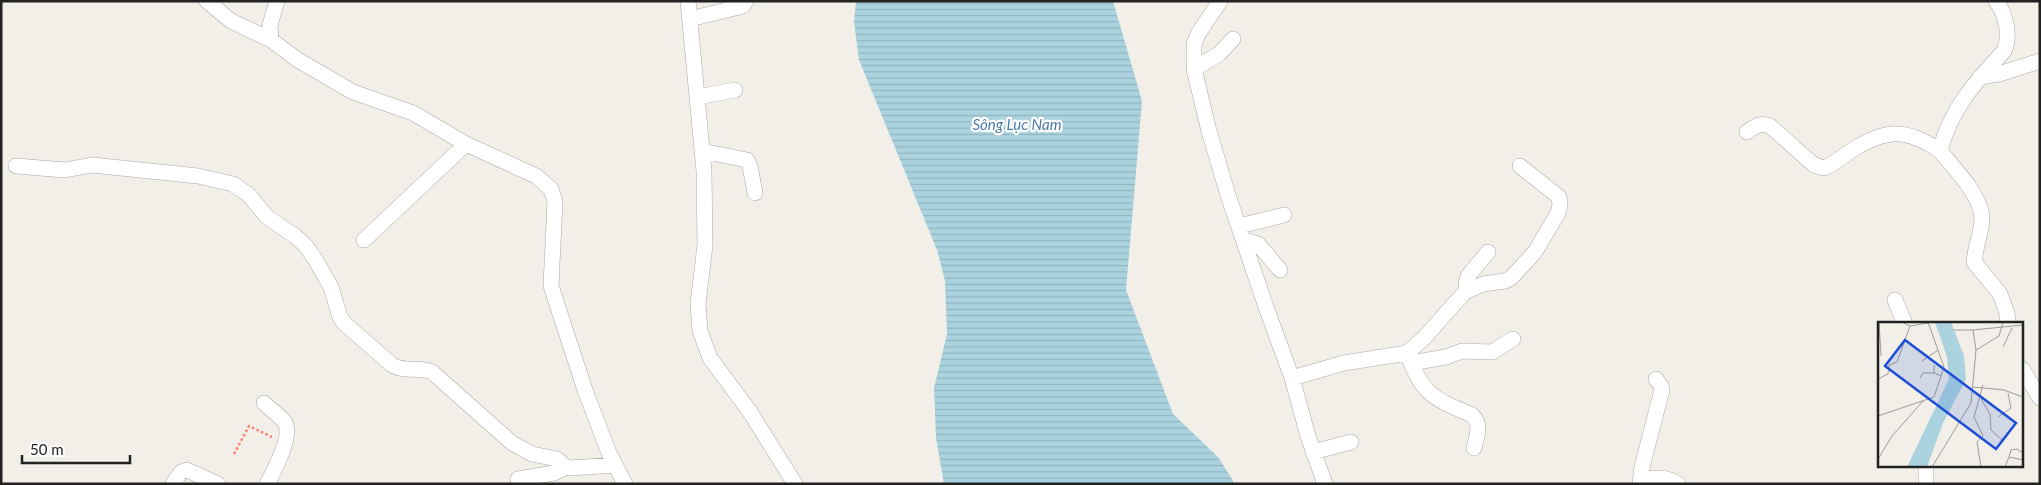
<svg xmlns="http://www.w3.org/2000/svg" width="2041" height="485" viewBox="0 0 2041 485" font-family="Lato,sans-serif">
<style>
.water{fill:url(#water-rules)}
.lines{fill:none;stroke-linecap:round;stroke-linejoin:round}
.minor-casing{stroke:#a9a9a9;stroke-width:16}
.path{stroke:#fa8072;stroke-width:2.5;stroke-dasharray:2.5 2.5;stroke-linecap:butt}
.minor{stroke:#fff;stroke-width:15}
.labels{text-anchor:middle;stroke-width:4.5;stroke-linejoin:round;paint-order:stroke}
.water-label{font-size:15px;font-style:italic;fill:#4a7aab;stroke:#fff}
.inset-road{fill:none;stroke:#9f9d99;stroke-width:1}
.view{fill:#1d4ed8;fill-opacity:0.15;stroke:#1d4ed8;stroke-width:2.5}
.inset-edge{fill:none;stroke:#222;stroke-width:2.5}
</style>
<defs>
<pattern id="water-rules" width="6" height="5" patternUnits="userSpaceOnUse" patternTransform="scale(1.25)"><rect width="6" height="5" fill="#aad3df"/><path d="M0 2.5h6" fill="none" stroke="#92b5bf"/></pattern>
</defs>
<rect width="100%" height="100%" fill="#f2efe9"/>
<!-- water -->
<path class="water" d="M 856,1 L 1113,1 L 1142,101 L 1126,290 L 1173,414 L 1218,457 L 1235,484 L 944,484 L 936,438 L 934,388 L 947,334 L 945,281 L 937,250 L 859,60 L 854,22 Z"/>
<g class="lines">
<!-- minor casing -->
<g class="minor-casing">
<path id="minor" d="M 207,1 L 231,21 L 271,40
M 277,1 L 270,25 L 271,40 L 298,60 L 353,92 L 413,113 L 466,144 L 536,176 L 551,189 L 555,201 L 551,286 L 585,390 L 609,453 L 625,484
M 688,1 L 704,171 L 705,245 L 698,304 L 700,331 L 710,358 L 750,412 L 795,484
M 1220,1 L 1198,34 L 1194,44 L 1194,69 L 1209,131 L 1228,195 L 1266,307 L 1292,378 L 1308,436 L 1325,484
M 1996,1 C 2006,15 2011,35 2004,51 C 1976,81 1950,110 1940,151 C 1954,168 1983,197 1982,220 C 1981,234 1975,248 1974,262 L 2000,294 L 2007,313 L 2008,324
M 690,19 L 743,6 L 746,1
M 1194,69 L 1219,54 L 1233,39
M 1980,77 L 1999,74 L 2040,61
M 697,97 L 735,90
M 1747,132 C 1756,126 1760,122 1770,126 L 1814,165 L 1824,168 C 1835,164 1844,155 1854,149 C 1888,128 1908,129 1940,151
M 702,151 L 747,160 L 750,166 L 755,193
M 16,166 L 65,170 L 92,165 L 198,176 L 233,184 L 249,195 L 267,217 L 295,236 L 306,246 L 315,259 L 331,287 L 340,317 L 344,323 L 392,365 C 403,372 419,367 432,372 L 512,443 L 532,454 L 557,459 L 566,467 L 570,468 L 615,465
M 1239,226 L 1284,215
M 364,240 L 466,144
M 1244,240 L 1258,244 L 1280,270
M 1471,288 L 1466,284 L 1468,276 L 1488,252
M 1895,300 L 1905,324
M 1407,353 L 1423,339 L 1465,292 L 1483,284 L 1505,281 L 1511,278 L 1535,252 L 1558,213 L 1560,205 L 1559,197 L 1520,166
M 1411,363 L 1446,357 L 1462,351 L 1492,352 L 1513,339
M 2022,369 L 2040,398
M 1292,378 L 1344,363 L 1407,353 C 1423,395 1432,398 1472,415 C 1482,424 1477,436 1474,448
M 264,403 C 270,409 279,415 284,421 C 294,434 274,471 267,484
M 1313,452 L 1351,442
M 1926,466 L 1926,484
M 518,479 L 554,473 L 566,467
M 1641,481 C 1655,477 1665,476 1678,484
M 173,484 L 181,472 L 187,470 L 218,484
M 1640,484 L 1642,467 L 1662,390 L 1661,386 L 1656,379"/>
</g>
<!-- path -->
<path class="path" d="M 234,454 L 249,426 L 272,437"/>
<!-- minor -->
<use href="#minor" class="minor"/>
</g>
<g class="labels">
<!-- water labels -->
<g class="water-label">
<text x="1017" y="130">Sông Lục Nam</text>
</g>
</g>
<!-- overview -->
<g transform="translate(1878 322)">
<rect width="145" height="145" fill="#f2efe9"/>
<path d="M 57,0 L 73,0 L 86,34 L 88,57 L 65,101 L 49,145 L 29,145 L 71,57 L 69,35 Z" fill="#aad3df"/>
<path class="inset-road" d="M 1,0 L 3,34M 24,0 L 32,4 L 50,1M 75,8 L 95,8M 125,25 L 134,6M 98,28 L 121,14 L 125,0M 44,39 L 60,28M 56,43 L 56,51 L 63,54M 42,56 L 45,51 L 56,51M 0,57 L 10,52 L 11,43 L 19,40 L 32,4M 95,65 L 126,68 L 145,75M 103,77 L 112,92 L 113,108 L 124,118M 0,94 L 56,75 L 66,45 L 50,0M 120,95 L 133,86 L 130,71M 131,135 L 133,128 L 139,127 L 145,131M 0,137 L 14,114 L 45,79M 54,145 L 93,81 L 98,28 L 95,8 L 145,3M 103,145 L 99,120 L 105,114 L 96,95 L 105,63M 127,145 L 131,135 L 145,138"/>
<path class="view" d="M 27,18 L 138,101 L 118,127 L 7,44 Z"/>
<rect width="145" height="145" class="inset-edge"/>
</g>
<!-- border -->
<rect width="2041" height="485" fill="none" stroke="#222222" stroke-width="5"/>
<!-- scale -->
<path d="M22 455v8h108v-8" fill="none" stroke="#222222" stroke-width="2.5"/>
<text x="30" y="455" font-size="15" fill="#222222" stroke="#ffffff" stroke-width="4" paint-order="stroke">50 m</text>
</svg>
